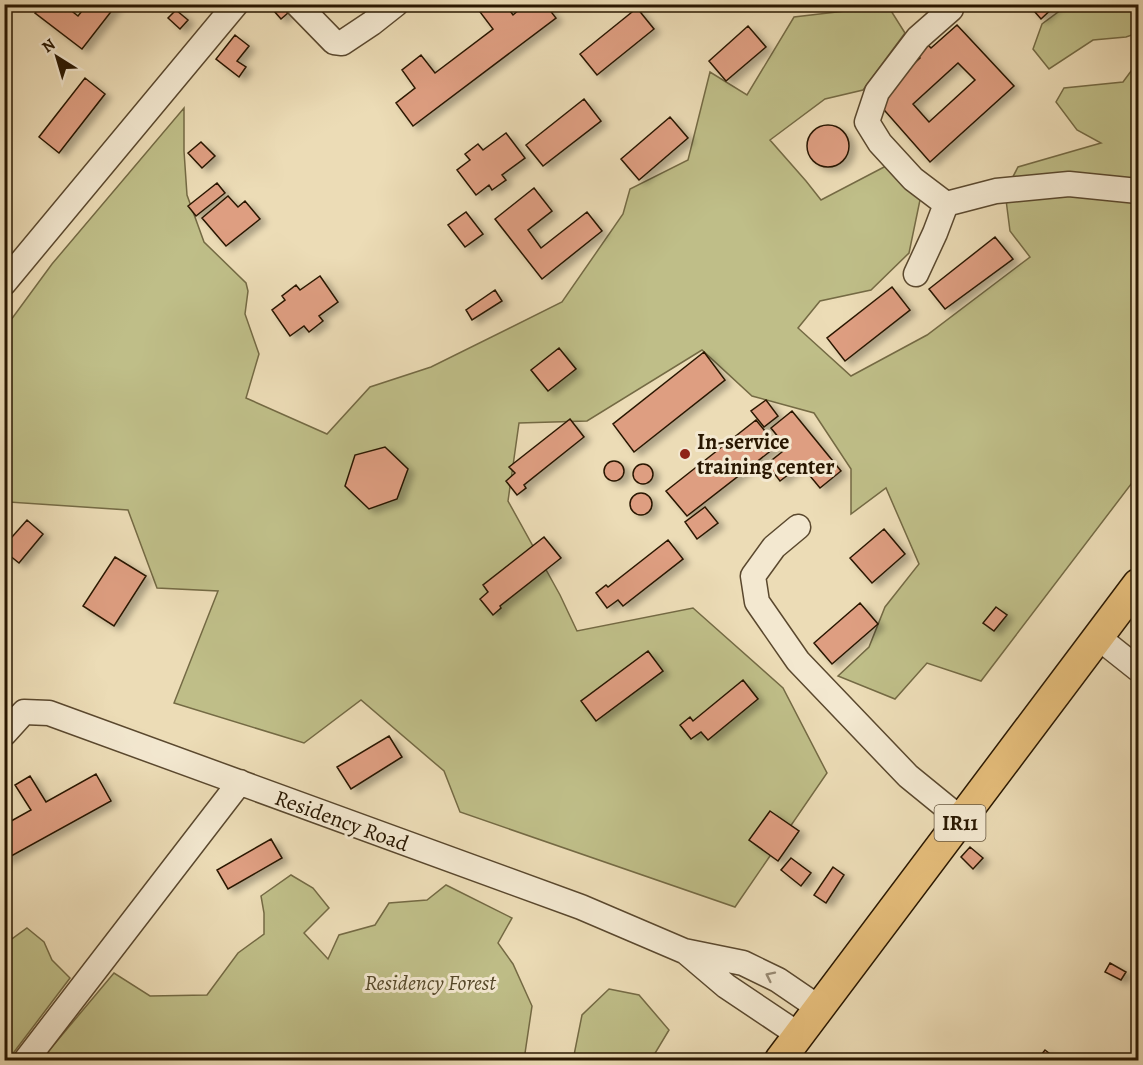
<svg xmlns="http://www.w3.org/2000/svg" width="1143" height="1065" viewBox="0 0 1143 1065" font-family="Alegreya,serif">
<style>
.green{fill:#bfbe88;stroke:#746a44;stroke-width:1.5}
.building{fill:#de9e81;stroke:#291701;stroke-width:1.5;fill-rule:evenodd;filter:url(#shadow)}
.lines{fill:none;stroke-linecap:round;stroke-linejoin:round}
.minor-casing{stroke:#5a482e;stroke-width:27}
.major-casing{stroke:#291701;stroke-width:33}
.minor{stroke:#f3e8d0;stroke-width:24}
.major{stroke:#e6be7b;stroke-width:30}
.oneway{stroke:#988a73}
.poi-dot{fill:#8f2418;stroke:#f3e8d0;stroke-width:2}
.labels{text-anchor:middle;stroke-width:6;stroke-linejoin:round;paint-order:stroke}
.shield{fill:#f3e8d0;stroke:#66563f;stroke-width:1.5}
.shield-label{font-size:21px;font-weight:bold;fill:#291701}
.poi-label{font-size:22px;font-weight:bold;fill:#291701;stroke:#f3e8d0;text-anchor:start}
.street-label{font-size:22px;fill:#291701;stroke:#f3e8d0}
.park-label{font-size:22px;font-style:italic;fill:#56492a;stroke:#f3e8d0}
</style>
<defs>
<filter id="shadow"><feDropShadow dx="6" dy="4" stdDeviation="3" flood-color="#0004"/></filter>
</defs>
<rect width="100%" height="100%" fill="#ecdcb6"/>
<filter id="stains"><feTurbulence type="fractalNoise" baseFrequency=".00333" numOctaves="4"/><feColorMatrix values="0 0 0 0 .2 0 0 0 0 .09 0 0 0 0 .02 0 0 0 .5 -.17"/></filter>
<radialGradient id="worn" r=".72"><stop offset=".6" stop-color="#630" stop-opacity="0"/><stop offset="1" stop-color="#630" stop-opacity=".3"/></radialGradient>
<!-- green -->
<path class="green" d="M 1069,4 L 1138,5 L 1138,33 L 1126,37 L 1093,40 L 1049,69 L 1033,49 L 1042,24 Z
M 888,6 L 905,33 L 863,90 L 825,99 L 770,140 L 806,181 L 821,200 L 886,166 L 920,200 L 909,253 L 871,290 L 820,301 L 798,328 L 851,376 L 927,335 L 1030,257 L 1010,231 L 1005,192 L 1018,167 L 1101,143 L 1077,130 L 1056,102 L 1064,88 L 1123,82 L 1137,63 L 1138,65 L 1138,475 L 981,681 L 927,663 L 895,699 L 838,676 L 869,647 L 885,607 L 919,564 L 886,488 L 851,514 L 851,469 L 814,413 L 752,396 L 702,350 L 587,421 L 519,423 L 508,501 L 560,595 L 577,631 L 693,608 L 783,688 L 827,773 L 735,907 L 460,812 L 444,771 L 361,700 L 304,743 L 174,703 L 218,591 L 157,588 L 128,510 L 9,502 L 5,511 L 5,328 L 52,264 L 184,108 L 184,151 L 187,195 L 204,242 L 246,283 L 248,291 L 245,314 L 259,354 L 246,398 L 327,434 L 370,387 L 431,367 L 562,302 L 623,214 L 630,189 L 688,160 L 710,72 L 747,95 L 794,17 Z
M 291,875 L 313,888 L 329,908 L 304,933 L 328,959 L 339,935 L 375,925 L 389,903 L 427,900 L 446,885 L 512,918 L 498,943 L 513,964 L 532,1006 L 524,1060 L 41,1060 L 114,973 L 150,996 L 207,995 L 238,953 L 264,934 L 264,913 L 261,896 Z
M 27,928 L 44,942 L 52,960 L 70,978 L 8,1060 L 5,1060 L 5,944 Z
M 609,989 L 639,995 L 669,1030 L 651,1060 L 573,1060 L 582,1015 Z"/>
<!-- building -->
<path class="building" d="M 42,4 L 71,4 L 68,8 L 78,16 L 86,6 L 84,4 L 117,4 L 82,49 L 35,13 Z
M 490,4 L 505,4 L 513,15 L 526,4 L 545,4 L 556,18 L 413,126 L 396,103 L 415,88 L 402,70 L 421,55 L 435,73 L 493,29 L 480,12 Z
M 1028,4 L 1057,4 L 1041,19 Z
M 282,5 L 288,13 L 281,19 L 274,11 Z
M 637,8 L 654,29 L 597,75 L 580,54 Z
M 176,10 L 188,20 L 180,29 L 168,18 Z
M 957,25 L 1014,86 L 930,162 L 878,103 L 893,83 L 920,58 L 915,53 L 926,43 L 931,48 ZM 958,63 L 975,80 L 929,122 L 913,104 Z
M 748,26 L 766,47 L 726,81 L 709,61 Z
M 235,35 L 249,46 L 237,61 L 246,67 L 239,77 L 216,59 Z
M 85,78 L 105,94 L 59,153 L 39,137 Z
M 584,99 L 601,121 L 543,166 L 526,145 Z
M 670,117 L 688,138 L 639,180 L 621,159 Z
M807 146a21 21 0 1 1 42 0a21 21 0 1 1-42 0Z
M 506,133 L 525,158 L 502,175 L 506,180 L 492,190 L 489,185 L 476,195 L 457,170 L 470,160 L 465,154 L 478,144 L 483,150 Z
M 201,142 L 215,156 L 202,168 L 188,153 Z
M 217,183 L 225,193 L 196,216 L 188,206 Z
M 534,188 L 552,211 L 528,230 L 541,248 L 587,212 L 602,231 L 542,279 L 495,219 Z
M 228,196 L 238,207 L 245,201 L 260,219 L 226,246 L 202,218 Z
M 466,212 L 483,234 L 465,247 L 448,225 Z
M 995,237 L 1013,259 L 945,309 L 929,289 Z
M 320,276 L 338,302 L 319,316 L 323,321 L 309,332 L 304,326 L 290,336 L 272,310 L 285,300 L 282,296 L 296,285 L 300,290 Z
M 892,287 L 910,310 L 845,361 L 827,338 Z
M 495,290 L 502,301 L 472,320 L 466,310 Z
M 559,348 L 576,369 L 548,391 L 531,370 Z
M 704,352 L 725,380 L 634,452 L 613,424 Z
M 766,400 L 778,416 L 764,427 L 751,411 Z
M 792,411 L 841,471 L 820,488 L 801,465 L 780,481 L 767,464 L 787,448 L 771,428 Z
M 570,419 L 584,437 L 524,485 L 526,488 L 517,495 L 506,481 L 515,473 L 509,467 Z
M 756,420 L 777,446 L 687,516 L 666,491 Z
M 385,447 L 408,469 L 397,499 L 369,509 L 345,486 L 355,455 Z
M604 471a10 10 0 1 1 20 0a10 10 0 1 1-20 0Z
M633 474a10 10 0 1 1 20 0a10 10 0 1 1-20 0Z
M630 504a11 11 0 1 1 22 0a11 11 0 1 1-22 0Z
M 705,507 L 718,523 L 697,539 L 685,522 Z
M 27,520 L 43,534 L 19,563 L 4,551 L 4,546 Z
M 884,529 L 905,554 L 872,583 L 850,558 Z
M 544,537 L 561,558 L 500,606 L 501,608 L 493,615 L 480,599 L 488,592 L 483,585 Z
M 668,540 L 683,559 L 623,606 L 618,600 L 607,608 L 596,593 L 606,585 L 608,587 Z
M 115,557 L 146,576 L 114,626 L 83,606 Z
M 860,603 L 878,624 L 832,664 L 814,643 Z
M 996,607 L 1007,615 L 994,631 L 983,623 Z
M 648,651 L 663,671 L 596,721 L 581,701 Z
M 743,680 L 758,699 L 708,740 L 701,732 L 691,739 L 680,725 L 690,717 L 693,721 Z
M 389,736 L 402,757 L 351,789 L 337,767 Z
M 96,774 L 111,801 L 4,860 L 4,825 L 31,810 L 15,785 L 30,776 L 46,802 Z
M 770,811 L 799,831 L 778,861 L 749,840 Z
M 271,839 L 282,858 L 228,889 L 217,870 Z
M 970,847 L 983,858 L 973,869 L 961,857 Z
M 791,858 L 811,873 L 801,886 L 781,870 Z
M 833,867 L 844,875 L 826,903 L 814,895 Z
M 1110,963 L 1126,972 L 1121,980 L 1105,972 Z
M 1045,1050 L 1058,1060 L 1037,1060 Z"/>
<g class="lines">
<!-- minor casing -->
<g class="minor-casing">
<path id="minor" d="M 297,4 L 334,42 L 342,43 L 372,23 L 396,4
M 951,9 L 918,38 L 877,92 L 867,122 L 880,143 L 913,179 L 946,204 L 996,191 L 1069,184 L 1138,191
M 916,274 L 935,233 L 946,204
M 4,283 L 236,4
M 798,527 L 774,547 L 753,576 L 757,602 L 798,661 L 908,776 L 962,820
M 1099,638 L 1138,669
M 4,734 L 24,712 L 49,713 L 581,907 L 684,951 L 743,963 L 778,980 L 819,1008
M 686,952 L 726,986 L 799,1035
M 26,1060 L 240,782"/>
</g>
<!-- major casing -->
<g class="major-casing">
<path id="major" d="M 780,1060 L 1138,584"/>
</g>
<!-- minor -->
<use href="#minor" class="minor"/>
<!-- major -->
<use href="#major" class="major"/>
</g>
<!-- one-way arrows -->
<defs><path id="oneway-chevron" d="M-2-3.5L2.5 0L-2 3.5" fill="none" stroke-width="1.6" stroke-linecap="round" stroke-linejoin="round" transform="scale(1.5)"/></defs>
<use class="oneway" href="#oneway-chevron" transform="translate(770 976) rotate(-154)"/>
<!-- markers -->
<circle class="poi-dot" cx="685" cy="454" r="6"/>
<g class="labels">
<!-- shield labels -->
<rect class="shield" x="934.5" y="805" width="51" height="36" rx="4.5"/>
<g class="shield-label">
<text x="960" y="830">IR11</text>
</g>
<!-- poi labels -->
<g class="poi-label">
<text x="697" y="449">In-service<tspan x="697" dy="25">training center</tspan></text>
</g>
<!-- street labels -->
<g class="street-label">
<text transform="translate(342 820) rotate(20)" y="8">Residency Road</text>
</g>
<!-- park labels -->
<g class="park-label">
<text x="430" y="990">Residency Forest</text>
</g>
</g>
<!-- margin -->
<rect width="1143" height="1065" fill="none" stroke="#ecdcb6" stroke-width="24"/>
<rect x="6" y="6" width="1131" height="1053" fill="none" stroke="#291701" stroke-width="3"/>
<rect x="12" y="12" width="1119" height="1041" fill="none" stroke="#291701" stroke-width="1.5"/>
<!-- north arrow -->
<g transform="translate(57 57) rotate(323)" stroke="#f3e8d0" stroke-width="4.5" paint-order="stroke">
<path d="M0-4.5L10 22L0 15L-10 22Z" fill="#291701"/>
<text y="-9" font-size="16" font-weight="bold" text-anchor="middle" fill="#291701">N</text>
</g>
<rect width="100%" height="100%" filter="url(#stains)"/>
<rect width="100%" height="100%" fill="url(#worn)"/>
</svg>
